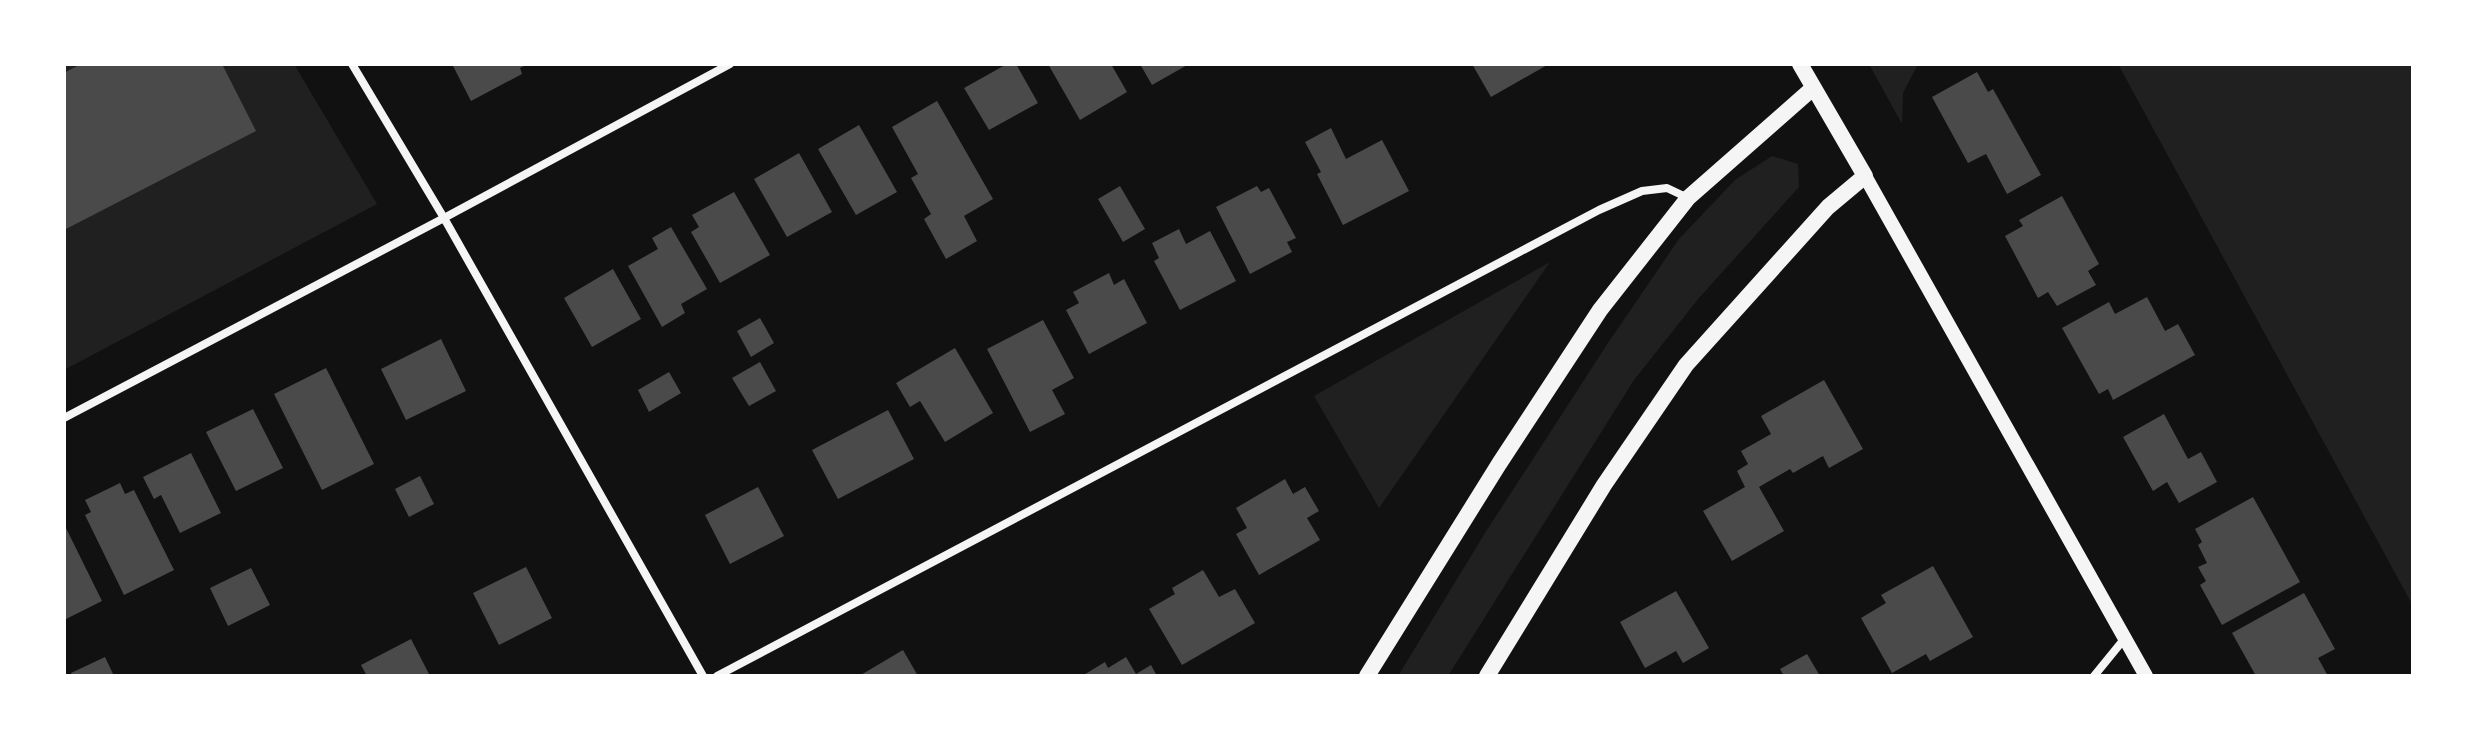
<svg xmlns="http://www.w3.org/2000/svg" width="2477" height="740" viewBox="0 0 2477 740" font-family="'Archivo Narrow',sans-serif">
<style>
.green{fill:#202020}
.building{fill:#4a4a4a}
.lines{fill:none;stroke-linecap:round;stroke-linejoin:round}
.minor{stroke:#f5f5f5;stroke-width:8}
.tertiary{stroke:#f5f5f5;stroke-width:14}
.secondary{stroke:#f5f5f5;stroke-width:16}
</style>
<rect width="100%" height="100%" fill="#111"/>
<!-- green -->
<path class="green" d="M 64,64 L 294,64 L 377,204 L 64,370 Z
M 1869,64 L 1918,64 L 1903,93 L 1902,124 Z
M 2118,64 L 2413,64 L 2413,606 Z
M 1772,156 L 1798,164 L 1799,187 L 1699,298 L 1634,380 L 1448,676 L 1398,676 L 1485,533 L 1610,340 L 1679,239 L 1735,180 Z
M 1550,262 L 1379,508 L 1314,396 Z"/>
<!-- building -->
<path class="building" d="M 81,64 L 222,64 L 256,131 L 64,230 L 64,73 Z
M 452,64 L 528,64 L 520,68 L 522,74 L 471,101 Z
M 1007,64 L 1016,64 L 1038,103 L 989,130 L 964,88 Z
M 1048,64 L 1111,64 L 1127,92 L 1080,120 Z
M 1140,64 L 1189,64 L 1152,85 Z
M 1472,64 L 1549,64 L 1491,97 Z
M 1977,72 L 1988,92 L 1993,89 L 2041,175 L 2007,194 L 1986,154 L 1968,163 L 1932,97 Z
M 937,101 L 993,199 L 964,216 L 977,241 L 946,259 L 924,219 L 931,214 L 911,178 L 918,174 L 892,127 Z
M 859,125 L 897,192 L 856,215 L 818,149 Z
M 1331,128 L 1346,159 L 1382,140 L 1409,191 L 1343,225 L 1317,174 L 1321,172 L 1305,142 Z
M 799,153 L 832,212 L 787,237 L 754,179 Z
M 1120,186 L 1145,229 L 1123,242 L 1098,199 Z
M 1257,186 L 1261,192 L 1269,188 L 1296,238 L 1287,242 L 1292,252 L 1250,274 L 1216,207 Z
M 734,192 L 770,255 L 720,283 L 691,232 L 699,227 L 692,215 Z
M 2062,196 L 2099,264 L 2088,271 L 2096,285 L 2057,306 L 2048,292 L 2038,298 L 2005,236 L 2023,226 L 2019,220 Z
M 671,227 L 707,289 L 681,304 L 685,313 L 662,327 L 628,266 L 658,249 L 652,238 Z
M 1179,229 L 1186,244 L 1210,231 L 1236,281 L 1180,310 L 1154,261 L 1159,258 L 1152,243 Z
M 613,269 L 641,319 L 592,347 L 564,298 Z
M 1109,273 L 1114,285 L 1124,279 L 1147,323 L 1089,354 L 1066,310 L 1079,303 L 1073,292 Z
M 2147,297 L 2165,331 L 2178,324 L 2195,355 L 2113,400 L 2108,389 L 2099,394 L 2062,328 L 2109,302 L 2115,314 Z
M 760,318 L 774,343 L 751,357 L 737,331 Z
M 1043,320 L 1074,378 L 1052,390 L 1065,414 L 1030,432 L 987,349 Z
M 441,339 L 466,391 L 406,420 L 381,369 Z
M 955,348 L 993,413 L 945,442 L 920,401 L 910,407 L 896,383 Z
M 760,362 L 776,391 L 749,406 L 732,378 Z
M 326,368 L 374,464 L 322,490 L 274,394 Z
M 669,372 L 681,393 L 649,412 L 638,390 Z
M 1824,380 L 1863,449 L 1829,468 L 1823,456 L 1793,473 L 1790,469 L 1759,487 L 1784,531 L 1732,561 L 1703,511 L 1745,487 L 1737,471 L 1748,464 L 1741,451 L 1771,434 L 1761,416 Z
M 253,409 L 283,468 L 236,491 L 206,432 Z
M 888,410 L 914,459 L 838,499 L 812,450 Z
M 2164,414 L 2188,459 L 2201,452 L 2217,482 L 2179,503 L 2167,482 L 2153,491 L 2123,437 Z
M 191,453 L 221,513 L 180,533 L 161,495 L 154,499 L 143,477 Z
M 420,476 L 434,504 L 409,517 L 395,489 Z
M 1285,479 L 1293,494 L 1305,487 L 1319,511 L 1307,518 L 1320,540 L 1259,575 L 1236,534 L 1247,528 L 1236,508 Z
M 120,483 L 125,494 L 134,490 L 174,570 L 124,595 L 85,515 L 91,512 L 85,500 Z
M 758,487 L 784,536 L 730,564 L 705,515 Z
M 2253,497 L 2300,582 L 2222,625 L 2200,585 L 2206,581 L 2198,567 L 2207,563 L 2198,545 L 2202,542 L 2195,529 Z
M 64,524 L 102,601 L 64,620 Z
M 1933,566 L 1973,637 L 1930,661 L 1926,654 L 1892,673 L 1861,618 L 1886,603 L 1881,595 Z
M 526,567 L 552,618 L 499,645 L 473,593 Z
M 251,568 L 270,605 L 228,626 L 210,588 Z
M 1203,570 L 1219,597 L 1235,589 L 1255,623 L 1182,665 L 1149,609 L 1175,594 L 1172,588 Z
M 1676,591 L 1709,648 L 1683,663 L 1676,651 L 1645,668 L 1620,622 Z
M 2304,593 L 2335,649 L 2318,658 L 2328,676 L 2256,676 L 2232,633 Z
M 411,639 L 430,676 L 367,676 L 361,665 Z
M 903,650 L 918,676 L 859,676 Z
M 1807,654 L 1820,676 L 1784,676 L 1780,669 Z
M 105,657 L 114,676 L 73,676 L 71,673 Z
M 1126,657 L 1136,674 L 1151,665 L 1157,676 L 1082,676 L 1105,662 L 1108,668 Z"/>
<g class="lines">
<!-- minor -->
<path class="minor" d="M 352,64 L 444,218 L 703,676
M 64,418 L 444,218 L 730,64
M 717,676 L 1599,210 L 1642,191 L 1667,188 L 1688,198
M 2094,676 L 2125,638"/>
<!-- tertiary -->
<path class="tertiary" d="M 1865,176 L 2146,676"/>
<!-- secondary -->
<path class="secondary" d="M 1367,676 L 1499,464 L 1600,310 L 1688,198 L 1813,88
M 1487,676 L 1604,485 L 1686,365 L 1828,207 L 1865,176 L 1800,64"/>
</g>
<!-- border -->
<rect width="2477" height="740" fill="none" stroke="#ffffff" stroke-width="132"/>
</svg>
